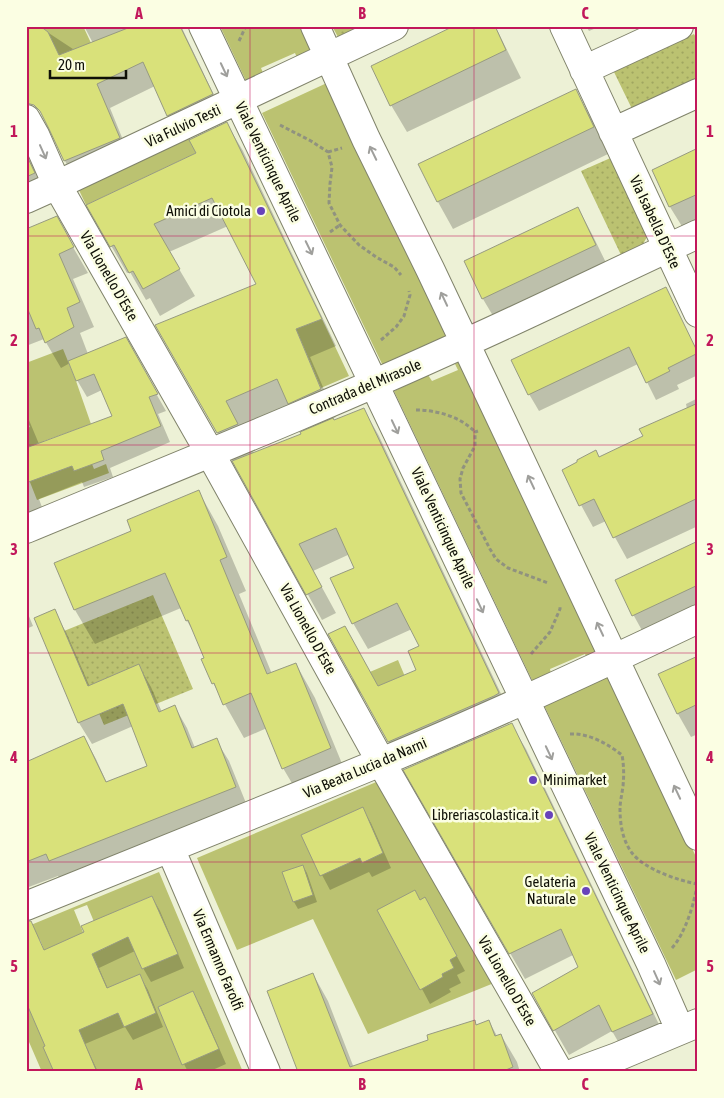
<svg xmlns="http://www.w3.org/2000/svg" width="724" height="1098" viewBox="0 0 724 1098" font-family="'Asap Condensed',sans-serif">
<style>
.grass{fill:url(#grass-dots)}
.green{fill:#bbc271;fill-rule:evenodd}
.shadow{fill:#0003;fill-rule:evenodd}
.building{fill:#d9e17a;stroke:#979a81}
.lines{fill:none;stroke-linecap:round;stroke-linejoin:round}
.minor-casing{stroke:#80836b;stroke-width:30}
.path{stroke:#90927f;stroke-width:3;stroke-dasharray:4 2.5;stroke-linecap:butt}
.minor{stroke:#fff;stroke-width:28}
.oneway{stroke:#9f9f9c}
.grid{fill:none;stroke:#c2185b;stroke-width:1;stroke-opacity:0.55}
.poi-dot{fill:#6843bb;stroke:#fbfee3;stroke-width:2}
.labels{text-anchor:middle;stroke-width:5;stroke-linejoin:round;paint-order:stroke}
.street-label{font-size:15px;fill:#0f1007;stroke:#fbfee3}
.poi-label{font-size:15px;fill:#0f1007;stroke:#fbfee3;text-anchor:end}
.neatline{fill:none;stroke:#c2185b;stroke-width:2}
.grid-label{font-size:16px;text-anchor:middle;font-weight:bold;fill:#c2185b}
</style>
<defs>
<pattern id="grass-dots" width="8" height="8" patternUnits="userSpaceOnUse" patternTransform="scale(1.25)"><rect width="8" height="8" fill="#bbc271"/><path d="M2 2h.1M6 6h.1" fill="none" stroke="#a0a660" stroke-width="1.8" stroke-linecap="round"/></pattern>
</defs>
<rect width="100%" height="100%" fill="#edf1d6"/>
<!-- grass -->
<path class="grass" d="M 332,26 L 360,26 L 338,37 Z
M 694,34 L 698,41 L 698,81 L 633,111 L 614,72 Z
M 615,156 L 647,223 L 647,237 L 643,244 L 621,255 L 581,171 Z
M 153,595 L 193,689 L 104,725 L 64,631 Z"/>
<!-- green -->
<path class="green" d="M 40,26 L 83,26 L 91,43 L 59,56 L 48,32 Z
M 220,26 L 302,26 L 314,52 L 298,60 L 295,53 L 261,68 L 264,75 L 247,83 Z
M 329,82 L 450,338 L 384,368 L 262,113 Z
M 188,136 L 196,153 L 86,205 L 78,188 Z
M 322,319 L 349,376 L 321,388 L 296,329 Z
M 63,349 L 76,381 L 91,424 L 44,441 L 55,472 L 72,466 L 74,471 L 92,464 L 94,469 L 106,464 L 109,473 L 37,500 L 26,472 L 26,428 L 30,427 L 26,418 L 26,363 Z
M 461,361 L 599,652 L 587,658 L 585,654 L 550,669 L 551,674 L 533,682 L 394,391 L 428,375 L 432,381 L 458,370 L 455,364 Z
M 398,660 L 406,679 L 382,685 L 359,694 L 351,680 Z
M 609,673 L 698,861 L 698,969 L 676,980 L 543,703 Z
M 381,780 L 494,983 L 368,1034 L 313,919 L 237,950 L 197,858 Z
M 159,872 L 243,1072 L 177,1072 L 176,1070 L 173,1072 L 42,1072 L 26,1035 L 26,1002 L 64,997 L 40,940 L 26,927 ZM 152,896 L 177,954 L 142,969 L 117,911 ZM 87,905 L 105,948 L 92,954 L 74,910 ZM 140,974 L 151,1001 L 136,1008 L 124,1027 L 118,1013 L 92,1024 ZM 193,991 L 218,1049 L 183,1064 L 158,1007 Z"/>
<!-- shadow -->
<path class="shadow" d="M 38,26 L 108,72 L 84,26 L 181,26 L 225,118 L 181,139 L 168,116 L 155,86 L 110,108 L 132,162 L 78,184 L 65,161 Z
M 457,26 L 495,26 L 521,78 L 407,132 L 391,105 Z
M 586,26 L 601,26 L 589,31 Z
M 576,91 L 591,118 L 608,154 L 453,229 L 438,202 L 420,165 Z
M 227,124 L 243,151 L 336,346 L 310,357 L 336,417 L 332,419 L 334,422 L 364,410 L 379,436 L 513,719 L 509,722 L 404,768 L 389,742 L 378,688 L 418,671 L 420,647 L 412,629 L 368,649 L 353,623 L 356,568 L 350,554 L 313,571 L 336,613 L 322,620 L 234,461 L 157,326 L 258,285 L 228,226 L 169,252 L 195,296 L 160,316 L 150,298 L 146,300 L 130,272 L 127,273 L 88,206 L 198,154 ZM 291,406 L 305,432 L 303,434 L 254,454 L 241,429 Z
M 698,150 L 698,221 L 683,228 L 670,207 L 653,170 Z
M 26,153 L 33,165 L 47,197 L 26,206 Z
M 578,208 L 593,236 L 611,273 L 499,326 L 483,299 L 466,261 Z
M 56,218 L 88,273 L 73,279 L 94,327 L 80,333 L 88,354 L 125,339 L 166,411 L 158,414 L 170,442 L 110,468 L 113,477 L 84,487 L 82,482 L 39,499 L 43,510 L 26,517 L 26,413 L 39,444 L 113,417 L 102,390 L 87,397 L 77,380 L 70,363 L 61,368 L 44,339 L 26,346 L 26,231 Z
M 665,289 L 698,353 L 698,375 L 677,385 L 679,389 L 656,400 L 638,364 L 539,411 L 529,394 Z
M 698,398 L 698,526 L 627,559 L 606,521 L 593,527 L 581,505 L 599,458 L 644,437 L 687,409 L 686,404 Z
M 199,492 L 218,526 L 246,591 L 239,594 L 272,674 L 296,664 L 315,698 L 350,783 L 303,802 L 283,768 L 267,728 L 244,738 L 213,683 L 205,658 L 196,636 L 187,621 L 181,608 L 95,644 L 75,610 L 56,564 L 132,531 Z
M 698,542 L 698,620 L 649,643 L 634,616 L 616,581 Z
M 26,609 L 33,626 L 26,629 Z
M 54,611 L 66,632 L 90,687 L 139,666 L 151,687 L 162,712 L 175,707 L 187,728 L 195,748 L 216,740 L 229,761 L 248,808 L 62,882 L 58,876 L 26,888 L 26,763 L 84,737 L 96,759 L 107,783 L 149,766 L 133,726 L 92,744 L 79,723 L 35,619 Z
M 698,657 L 698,734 L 691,737 L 678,714 L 660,675 Z
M 511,724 L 526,749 L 666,1039 L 627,1057 L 612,1031 L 569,1055 L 534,994 L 580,968 L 573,955 L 525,979 L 405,770 Z
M 362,808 L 371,823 L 391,868 L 372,877 L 369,872 L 330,890 L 322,875 Z
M 303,866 L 307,873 L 317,902 L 298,909 L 294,902 Z
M 152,897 L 160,911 L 184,968 L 151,982 L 143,968 L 135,951 L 99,968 L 108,989 L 140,976 L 148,990 L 163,1027 L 133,1040 L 125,1027 L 85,1044 L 98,1072 L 55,1072 L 47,1047 L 39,941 L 45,951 L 85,933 Z
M 420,901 L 433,913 L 465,971 L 457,975 L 461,983 L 449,989 L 451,992 L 430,1004 L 422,989 Z
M 313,974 L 328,1001 L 354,1068 L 430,1041 L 474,1021 L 477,1026 L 489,1021 L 497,1036 L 501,1035 L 517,1062 L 520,1072 L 300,1072 Z
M 193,993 L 201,1007 L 226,1064 L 208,1072 L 188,1072 L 184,1064 Z"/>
<!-- building -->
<path class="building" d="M 26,26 L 40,26 L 48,32 L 59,55 L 133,26 L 180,26 L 213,94 L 167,116 L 143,62 L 97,84 L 120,138 L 64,161 L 49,129 L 40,111 L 34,105 L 26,103 Z
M 454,26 L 495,26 L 506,50 L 390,106 L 371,66 Z
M 576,89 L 594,127 L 437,202 L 418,164 Z
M 227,122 L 322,319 L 296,329 L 321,389 L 288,404 L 277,379 L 226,401 L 238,424 L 217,433 L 155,325 L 256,284 L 212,198 L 154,224 L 180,269 L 143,289 L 133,271 L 129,273 L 114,245 L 110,247 L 86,205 L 196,153 L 189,140 Z
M 698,148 L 698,194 L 669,207 L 652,170 Z
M 26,154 L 35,173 L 26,177 Z
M 578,207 L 596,245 L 482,299 L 464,261 Z
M 57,216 L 74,247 L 59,254 L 80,302 L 67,308 L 74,327 L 45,343 L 39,328 L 36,329 L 26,305 L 26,229 Z
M 666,287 L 698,353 L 668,368 L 670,371 L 646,383 L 629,347 L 528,395 L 511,360 Z
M 126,337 L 158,394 L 149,397 L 161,426 L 101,451 L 104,460 L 74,471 L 72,466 L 26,483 L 26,448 L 112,416 L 94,374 L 76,381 L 68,361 Z
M 698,403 L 698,498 L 613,538 L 594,499 L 579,506 L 562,470 L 577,462 L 577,460 L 596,450 L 599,457 L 643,436 L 639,429 Z
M 364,408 L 499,693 L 494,696 L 388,742 L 328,634 L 345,626 L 378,686 L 416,670 L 408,651 L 419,646 L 397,603 L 352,624 L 330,578 L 354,568 L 336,528 L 299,544 L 322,587 L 306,595 L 232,461 L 301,434 L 300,432 L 333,418 L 334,420 Z
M 199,490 L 227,557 L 220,560 L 267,674 L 296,663 L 331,748 L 282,769 L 251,693 L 223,705 L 214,683 L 212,684 L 201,659 L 204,658 L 188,620 L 186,621 L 165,573 L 74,610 L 54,563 L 131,531 L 127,520 Z
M 698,541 L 698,585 L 632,616 L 615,580 Z
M 55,609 L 88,686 L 139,664 L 159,712 L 175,705 L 192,748 L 217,738 L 236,787 L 49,861 L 46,854 L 26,862 L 26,762 L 84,736 L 106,782 L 147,766 L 123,704 L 78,723 L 34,618 Z
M 698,656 L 698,704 L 677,714 L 658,674 Z
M 512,723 L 653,1014 L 612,1032 L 599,1005 L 553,1031 L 532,993 L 578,967 L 561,929 L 509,954 L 403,770 Z
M 363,807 L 383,853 L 362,863 L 360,858 L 320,876 L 301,835 Z
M 303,865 L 313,895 L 293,902 L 282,872 Z
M 415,890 L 420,900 L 425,897 L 457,956 L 450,960 L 454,968 L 442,974 L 443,977 L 420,990 L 377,910 Z
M 152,896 L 178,954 L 142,969 L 128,937 L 92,954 L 107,988 L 140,974 L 156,1013 L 124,1027 L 118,1013 L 79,1030 L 97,1072 L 54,1072 L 43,1047 L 45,1046 L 26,1002 L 26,921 L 31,921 L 44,950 L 84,932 L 81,926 Z
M 313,973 L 350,1067 L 428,1040 L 427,1035 L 475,1020 L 476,1025 L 489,1020 L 495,1036 L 501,1034 L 513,1067 L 501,1072 L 298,1072 L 267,991 Z
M 193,991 L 219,1049 L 182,1065 L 158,1007 Z"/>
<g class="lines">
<!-- minor casing -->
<g class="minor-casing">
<path id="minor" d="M 203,26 L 651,964 L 680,1030
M 315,26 L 366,139 L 430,269 L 502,421 L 698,836
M 564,26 L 698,313
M 584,70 L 679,26
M 26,119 L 35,135 L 57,185 L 210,453 L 381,762 L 559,1072
M 613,132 L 698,93
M 26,199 L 57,185 L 394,26
M 26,529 C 173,468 321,409 465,343 C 543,308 620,270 698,234
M 170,848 L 266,1072
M 26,906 C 144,858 263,811 381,762 C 488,718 593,669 698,619
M 576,1072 L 617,1057 L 698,1023"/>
</g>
<!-- path -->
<path class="path" d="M 239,41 L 246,26
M 280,125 L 311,141 L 328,152 L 332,167 L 330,184 L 329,203 L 340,225 L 359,245 L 376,257 L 394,267 L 401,275
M 328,152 L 342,148
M 330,232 L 340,225
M 381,340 L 396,327 L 404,316 L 410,295 L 409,291
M 416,410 C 437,410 461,417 475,432
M 478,431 L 475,432 L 475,446 L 463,468 L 460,479 L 461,493 L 490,549 L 496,559 L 508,568 L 548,583
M 531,654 L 550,632 L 560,609 L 560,607
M 570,734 C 589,733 608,744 622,755 C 624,766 624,776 623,786 C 622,794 620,802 620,809 C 620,825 623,841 632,853 C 644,869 679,881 698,884
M 672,948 C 685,934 695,902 697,884"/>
<!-- minor -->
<use href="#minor" class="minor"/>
</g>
<!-- one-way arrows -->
<defs><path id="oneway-shaft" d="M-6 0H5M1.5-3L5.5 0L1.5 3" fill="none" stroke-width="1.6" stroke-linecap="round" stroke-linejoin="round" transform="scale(1.25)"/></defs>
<g class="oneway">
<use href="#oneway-shaft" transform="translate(224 70) rotate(65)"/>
<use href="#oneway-shaft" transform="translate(43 152) rotate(66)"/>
<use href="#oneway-shaft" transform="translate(373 153) rotate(-116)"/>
<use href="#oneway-shaft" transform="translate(309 248) rotate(64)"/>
<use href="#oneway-shaft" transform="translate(444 299) rotate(-115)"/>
<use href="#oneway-shaft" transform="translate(395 427) rotate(65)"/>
<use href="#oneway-shaft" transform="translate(531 482) rotate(-115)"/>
<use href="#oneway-shaft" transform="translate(480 606) rotate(65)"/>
<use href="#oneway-shaft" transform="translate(600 629) rotate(-115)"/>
<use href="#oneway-shaft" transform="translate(549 753) rotate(65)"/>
<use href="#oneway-shaft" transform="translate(677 792) rotate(-115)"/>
<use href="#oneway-shaft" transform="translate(657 978) rotate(66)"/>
</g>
<!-- grid -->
<path class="grid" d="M 250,26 L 250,1072M 474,26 L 474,1072M 26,236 L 698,236M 26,445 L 698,445M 26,653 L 698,653M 26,862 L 698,862"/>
<!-- markers -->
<g class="poi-dot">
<circle cx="261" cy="211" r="5"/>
<circle cx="533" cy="780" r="5"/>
<circle cx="549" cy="815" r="5"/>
<circle cx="586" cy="891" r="5"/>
</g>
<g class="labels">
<!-- street labels -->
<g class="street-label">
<text transform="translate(183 126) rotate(-25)" y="5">Via Fulvio Testi</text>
<text transform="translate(268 162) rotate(64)" y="5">Viale Venticinque Aprile</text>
<text transform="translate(655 222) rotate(65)" y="5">Via Isabella D'Este</text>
<text transform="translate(109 276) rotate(60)" y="5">Via Lionello D'Este</text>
<text transform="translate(365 387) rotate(-23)" y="5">Contrada del Mirasole</text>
<text transform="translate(443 528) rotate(65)" y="5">Viale Venticinque Aprile</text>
<text transform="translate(308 629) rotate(61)" y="5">Via Lionello D'Este</text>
<text transform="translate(365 768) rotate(-23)" y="5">Via Beata Lucia da Narni</text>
<text transform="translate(617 893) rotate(64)" y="5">Viale Venticinque Aprile</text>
<text transform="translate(218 960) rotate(67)" y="5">Via Ermanno Farolfi</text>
<text transform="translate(507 981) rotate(60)" y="5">Via Lionello D'Este</text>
</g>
<!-- poi labels -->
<g class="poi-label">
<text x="251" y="216">Amici di Ciotola</text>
<text x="543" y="785" text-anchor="start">Minimarket</text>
<text x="539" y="820">Libreriascolastica.it</text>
<text x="576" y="887">Gelateria<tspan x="576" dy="17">Naturale</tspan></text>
</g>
</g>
<!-- border -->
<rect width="724" height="1098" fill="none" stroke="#fbfee3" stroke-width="55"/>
<!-- scale -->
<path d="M50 70v8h76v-8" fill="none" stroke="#0f1007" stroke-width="2.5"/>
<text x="58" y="70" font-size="15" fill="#0f1007" stroke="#fbfee3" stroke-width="4" paint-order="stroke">20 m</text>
<rect x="28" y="28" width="668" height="1042" class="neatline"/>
<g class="grid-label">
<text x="139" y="19">A</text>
<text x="362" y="19">B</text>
<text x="585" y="19">C</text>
<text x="14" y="137">1</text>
<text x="710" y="137">1</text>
<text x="14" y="346">2</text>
<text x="710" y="346">2</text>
<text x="14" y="555">3</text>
<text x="710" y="555">3</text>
<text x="14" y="763">4</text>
<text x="710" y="763">4</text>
<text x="14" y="972">5</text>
<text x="710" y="972">5</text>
<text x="139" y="1090">A</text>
<text x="362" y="1090">B</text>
<text x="585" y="1090">C</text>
</g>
</svg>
